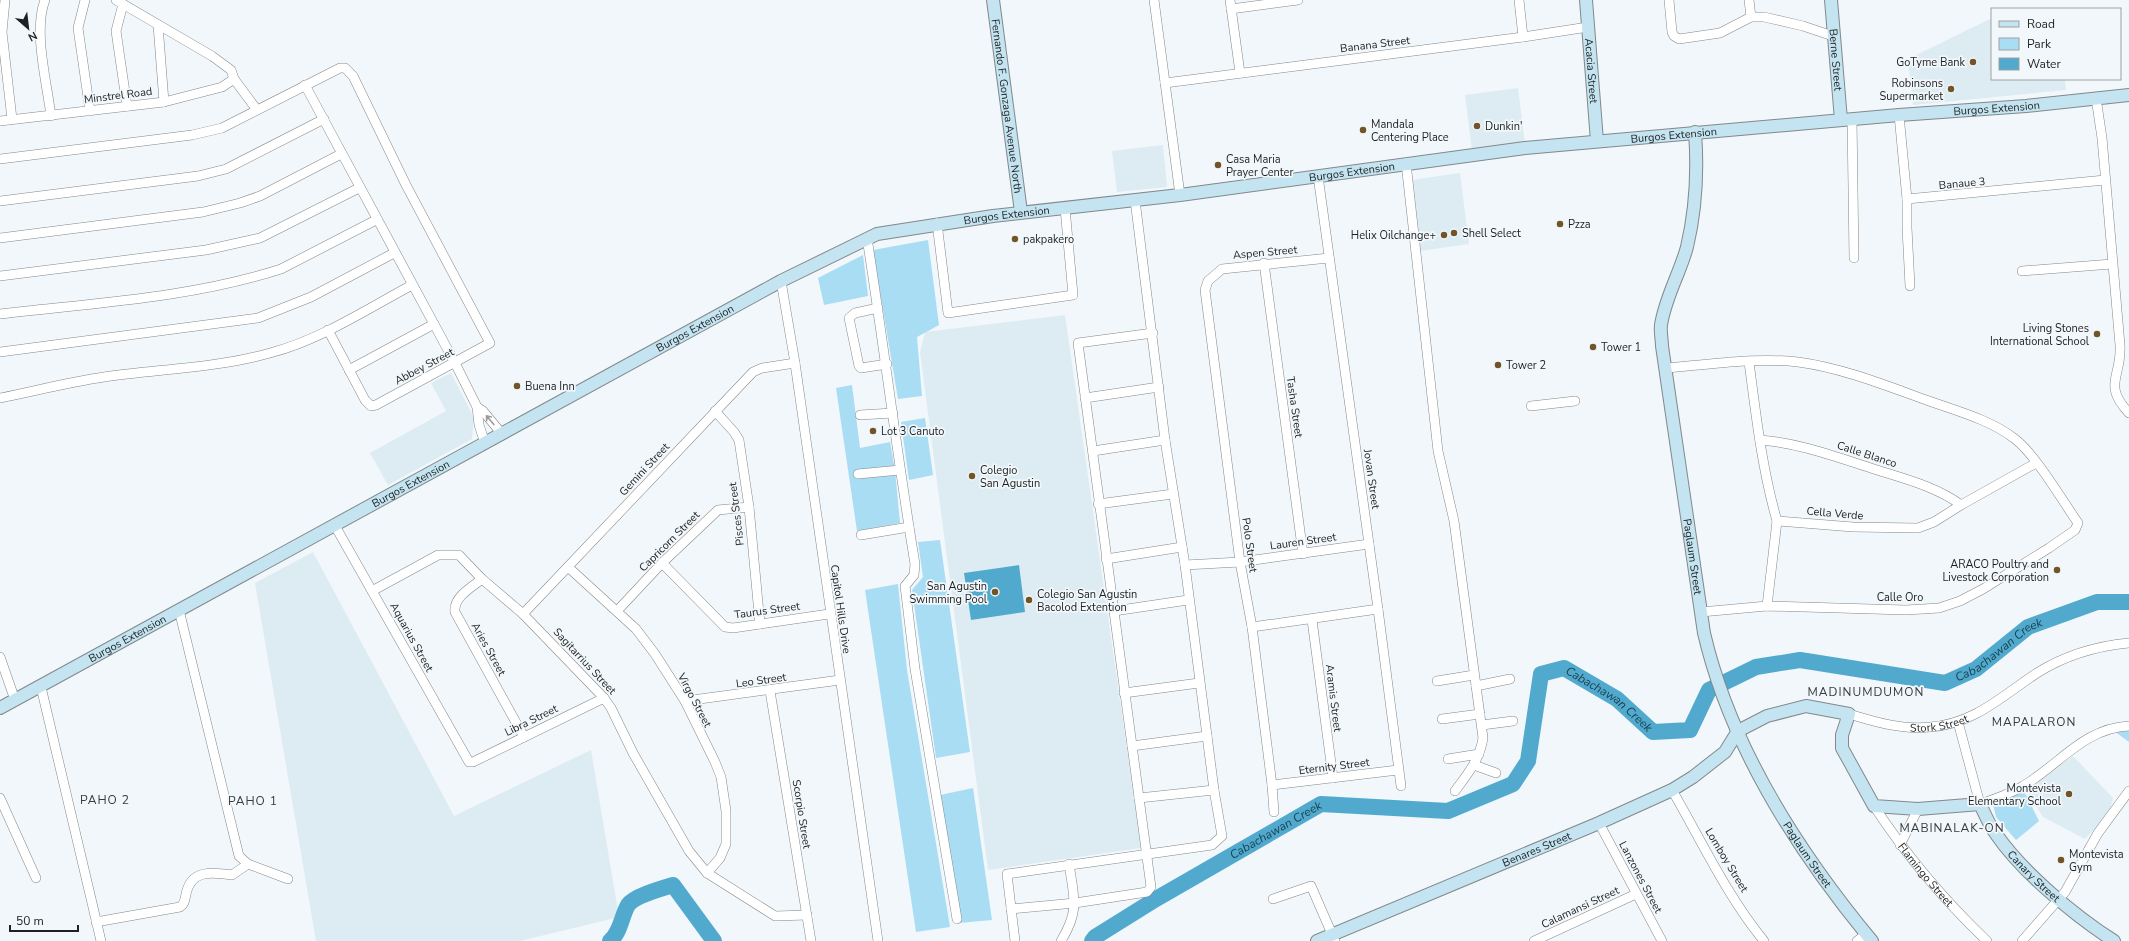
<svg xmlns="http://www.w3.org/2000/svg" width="2129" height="941" viewBox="0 0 2129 941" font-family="'Nunito Sans',sans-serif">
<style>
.built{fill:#ddecf2}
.green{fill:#a9ddf4}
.water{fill:#51aace}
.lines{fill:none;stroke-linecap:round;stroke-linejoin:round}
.river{stroke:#51aace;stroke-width:16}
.street-casing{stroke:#83888a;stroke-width:10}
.secondary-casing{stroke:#83888a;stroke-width:14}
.street{stroke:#fff;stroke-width:9}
.secondary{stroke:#c3e4f0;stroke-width:12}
.oneway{stroke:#9a9b9b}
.poi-dot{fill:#715528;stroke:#f1f7fa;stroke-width:1.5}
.labels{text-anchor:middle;stroke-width:3.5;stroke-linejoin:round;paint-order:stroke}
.street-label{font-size:11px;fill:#1e2021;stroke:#f1f7fa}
.poi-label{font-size:11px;fill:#1e2021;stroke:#f1f7fa;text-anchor:start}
.water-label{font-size:12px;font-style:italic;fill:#173f4e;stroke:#f1f7fa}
.neighbourhood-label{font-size:12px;letter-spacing:1px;fill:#363b3d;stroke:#f1f7fa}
</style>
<rect width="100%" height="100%" fill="#f1f7fa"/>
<!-- built -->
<path class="built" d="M 1992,18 L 1992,79 L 2065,79 L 2066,90 L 1913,105 L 1908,59 Z
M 1518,88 L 1525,144 L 1472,151 L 1465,95 Z
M 1163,145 L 1167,187 L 1117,192 L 1112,151 Z
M 1460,173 L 1469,244 L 1420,251 L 1412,180 Z
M 1065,315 L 1141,848 L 988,870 L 920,352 L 925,332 Z
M 451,373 L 474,418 L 472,439 L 388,485 L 370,453 L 446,411 L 431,383 Z
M 313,552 L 454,816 L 591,750 L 619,917 L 520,941 L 316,941 L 255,583 Z
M 2073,756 L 2113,798 L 2109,814 L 2085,839 L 2043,817 L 2027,791 Z"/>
<!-- green -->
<path class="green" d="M 928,240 L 939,325 L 917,337 L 922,396 L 898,399 L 873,250 Z
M 863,255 L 868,296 L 824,305 L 818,278 Z
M 852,385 L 860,448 L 890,442 L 895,470 L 900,523 L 857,531 L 836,388 Z
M 925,418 L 933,475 L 909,480 L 901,422 Z
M 940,540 L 970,752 L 936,758 L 912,590 L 923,577 L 918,542 Z
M 898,584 L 907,670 L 950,927 L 916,932 L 865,590 Z
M 2129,725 L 2129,742 L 2110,728 Z
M 973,788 L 992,920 L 959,923 L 940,795 Z
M 2024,791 L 2039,821 L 2016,840 L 1996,817 L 1993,804 Z"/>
<!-- water -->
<path class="water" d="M 1019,565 L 1025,612 L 971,620 L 964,573 Z"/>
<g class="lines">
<!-- river -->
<g class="river">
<path d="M 610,941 C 621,932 621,917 628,905 C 634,896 663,888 673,885 L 714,941"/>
<path id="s1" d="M 1092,941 L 1095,937 L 1156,899 L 1321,804 L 1448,811 L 1513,784 L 1528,761 L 1541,674 L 1564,668 L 1617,699 L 1653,732 L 1690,730 L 1709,690 L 1756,667 L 1800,660 L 1945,683 L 1976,669 L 2028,627 L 2097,602 L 2129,602"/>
</g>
<!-- street casing -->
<g class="street-casing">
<g id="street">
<path d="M 5,0 L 2,32 L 12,119"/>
<path d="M 45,0 C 33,31 47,83 51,116"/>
<path d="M 85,0 L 78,28 L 90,111"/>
<path d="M 116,0 L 212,56 L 231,70 L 234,79 L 257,110"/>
<path d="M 1154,0 L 1180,195"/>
<path d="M 1230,0 L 1240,73"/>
<path d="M 1519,0 L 1523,37"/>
<path d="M 1669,0 L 1672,32 L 1674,36 L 1679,39 L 1720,33 L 1751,17 L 1764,17 L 1803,26 L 1833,36"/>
<path d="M 1749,0 L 1751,17"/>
<path d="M 123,4 L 116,31 L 127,106"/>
<path d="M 1231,9 L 1298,0"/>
<path d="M 158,25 L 164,102"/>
<path d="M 1165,83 L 1523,37 L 1588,27"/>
<path d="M 305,85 L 455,363 L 477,407 L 479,425 L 485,443"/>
<path d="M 2096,98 L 2102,138 L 2120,345 C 2122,377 2102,384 2129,413"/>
<path d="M 1899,115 L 1907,199"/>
<path d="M 1852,119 L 1854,258"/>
<path d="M 0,121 L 164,102 L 222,87 L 234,79"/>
<path d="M 0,159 L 192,135 L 222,128 L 340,68 L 345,68 L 353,76 L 406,185 L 490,343 L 376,405 L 371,406 L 365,400 L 328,330"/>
<path d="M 1406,163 L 1438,451 L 1454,521 L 1483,738 C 1480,759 1467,775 1455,791"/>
<path d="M 1318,176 L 1378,609 L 1401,786"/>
<path d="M 0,201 L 198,176 L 226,169 L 324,119"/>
<path d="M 937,223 L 948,313 L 1073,295 L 1065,208"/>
<path d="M 0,238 L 203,212 L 240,203 L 260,196 L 341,154"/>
<path d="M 867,238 C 884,346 897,456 915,564 L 914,575 L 905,586 L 915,669 L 957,919"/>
<path d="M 1264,263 L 1303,554"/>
<path d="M 2022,271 L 2112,264"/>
<path d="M 0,276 L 206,250 L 260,238 L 359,188"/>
<path d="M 781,281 L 795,363 L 878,941"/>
<path d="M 1910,286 L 1907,228 L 1907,199 L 2105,180"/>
<path d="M 878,308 L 855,313 L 849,318 L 859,366 L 861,368 L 887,364"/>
<path d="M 0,314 C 94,303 191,298 281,269 L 376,220"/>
<path d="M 0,352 L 258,318 L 311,297 L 394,253"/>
<path d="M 1749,362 C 1756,415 1762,469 1777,521 L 1853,527 L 1918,528 L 1934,522 L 1961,505 L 2036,463"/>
<path d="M 1665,368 C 1709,365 1755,357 1798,362 C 1843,368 1887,386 1929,401 C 1957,411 1991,420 2015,439 C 2035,454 2062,500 2078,523 L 2075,530 L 2049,548 L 1983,589 L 1960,601 L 1939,608 L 1906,610 L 1767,606 L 1701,612"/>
<path d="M 349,370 L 434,324"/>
<path d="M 0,398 C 35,391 69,382 104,377 C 159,369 216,368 270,353 C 320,340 367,309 412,285"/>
<path d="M 1085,398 L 1159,387"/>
<path d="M 1531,406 L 1575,401"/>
<path d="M 477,407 L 483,411 L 502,434"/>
<path d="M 715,411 L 734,432 L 739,440 L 749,507 L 760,624"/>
<path d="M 860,415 L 893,413"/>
<path d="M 1760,440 C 1801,443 1839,458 1877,470 C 1905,479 1937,487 1961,505"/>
<path d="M 1093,451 L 1165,440"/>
<path d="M 858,474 L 900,470"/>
<path d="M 1098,504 L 1173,494"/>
<path d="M 334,524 L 469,762 L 473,762 L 604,698"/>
<path d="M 861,535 L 909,527"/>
<path d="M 1106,559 L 1182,547"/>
<path d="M 662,563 L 725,627 L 733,628 L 829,614"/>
<path d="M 1185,565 L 1240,562 L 1369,544"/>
<path d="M 568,567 L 636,629 L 655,654 L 685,701 L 715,762 L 721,777 L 726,811 L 726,844 L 720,858 L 707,873"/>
<path d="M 482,579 C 472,587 453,597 455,612 L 524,737"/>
<path d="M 372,591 L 438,555 L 459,555 L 482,579 L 523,614 L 604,698 L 611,708 L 633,753 L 689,851 L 707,873 L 775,916 L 807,915"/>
<path d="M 1767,606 L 1777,521"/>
<path d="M 179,610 L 239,856 L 248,864 L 288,879"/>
<path d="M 617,611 L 662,563 L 718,510 L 749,507"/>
<path d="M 1114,611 L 1188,600"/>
<path d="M 523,614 L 753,372 L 762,368 L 795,363"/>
<path d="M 1312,620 L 1333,778"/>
<path d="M 1252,627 L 1378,609"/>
<path d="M 0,657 L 15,700"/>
<path d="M 1437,681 L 1474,675"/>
<path d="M 1476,686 L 1510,679"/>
<path d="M 41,687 L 101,941"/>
<path d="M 770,691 L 811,941"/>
<path d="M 1124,693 L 1199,683"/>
<path d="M 685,701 L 840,680"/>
<path id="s2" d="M 1849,714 C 1875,722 1902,730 1930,727 C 1974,724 2002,696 2037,673 C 2064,656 2097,646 2129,643"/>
<path d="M 1442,719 L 1480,714"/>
<path d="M 1958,722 L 1980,804 C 1995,799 2010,794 2023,786 C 2059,765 2084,728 2129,726"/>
<path d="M 1482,725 L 1513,721"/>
<path d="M 1132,746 L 1207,736"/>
<path d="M 1448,759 L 1479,754"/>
<path d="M 1474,765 L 1496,773"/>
<path d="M 1272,785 L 1398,770"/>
<path d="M 1672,790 C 1701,840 1727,896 1764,941"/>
<path d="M 0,798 L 36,878"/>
<path d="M 1139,798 L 1214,790"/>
<path id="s3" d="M 1874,806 C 1906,855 1945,901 1987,941"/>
<path d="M 1274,812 L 1272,785 L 1252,627 L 1240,562 L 1205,290 L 1208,281 L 1222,269 L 1329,258"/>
<path d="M 1599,823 L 1662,941"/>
<path d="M 1900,845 L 1918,809"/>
<path d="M 1273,899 L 1311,886 L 1335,941"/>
<path d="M 1011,909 L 1075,903 L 1147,892 L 1151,887 L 1078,343 L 1153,333"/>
<path d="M 96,922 L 180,907 C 185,904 185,899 186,894 C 191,869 213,872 232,875 L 248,864"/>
<path d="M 1015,941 L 1007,874 L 1212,845 L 1222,836 L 1214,790 L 1185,565 L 1165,440 L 1135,200"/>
<path d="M 1061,941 C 1080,910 1074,898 1069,864"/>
<path d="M 1534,941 L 1636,894"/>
<path d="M 1857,941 L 1866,934"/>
<path d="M 2022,941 L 2065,892 L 2098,833 L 2129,791"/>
</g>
</g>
<!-- secondary casing -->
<g class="secondary-casing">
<g id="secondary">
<path id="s4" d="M 993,0 L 1021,212"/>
<path id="s5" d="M 1586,0 L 1597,141"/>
<path id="s6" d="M 1831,0 L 1841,120"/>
<path id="s7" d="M 1695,132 C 1698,172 1696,209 1687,247 C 1680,273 1665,298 1661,325 C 1660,332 1662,339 1662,346 L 1704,633 C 1730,745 1799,853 1872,941"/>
<path id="s8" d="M 0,708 L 781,281 L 877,234 L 993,216 L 1180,195 L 1525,148 L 1899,115 L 2026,106 L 2129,95"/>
<path id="s9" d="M 1317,941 L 1599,823 L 1672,790 L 1693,777 L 1725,752 L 1738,731 L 1767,716 L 1806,706 L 1849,714 L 1842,735 L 1842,748 L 1874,806 L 1918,809 L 1980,804 C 1985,814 1989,825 1996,834 C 2022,872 2075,916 2114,941"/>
</g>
</g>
<!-- street -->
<use href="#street" class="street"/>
<!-- secondary -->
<use href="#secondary" class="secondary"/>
</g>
<!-- one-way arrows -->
<defs><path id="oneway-shaft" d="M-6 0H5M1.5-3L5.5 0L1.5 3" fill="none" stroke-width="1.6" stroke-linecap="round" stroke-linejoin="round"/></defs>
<use class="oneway" href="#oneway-shaft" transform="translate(490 420) rotate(-130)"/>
<!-- markers -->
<g class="poi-dot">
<circle cx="1973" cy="62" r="4"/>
<circle cx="1951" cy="89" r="4"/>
<circle cx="1477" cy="126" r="4"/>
<circle cx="1363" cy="130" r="4"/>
<circle cx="1218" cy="165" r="4"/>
<circle cx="1560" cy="224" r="4"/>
<circle cx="1454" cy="233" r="4"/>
<circle cx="1444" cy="235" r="4"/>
<circle cx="1015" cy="239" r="4"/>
<circle cx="2097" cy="334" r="4"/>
<circle cx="1593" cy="347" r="4"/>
<circle cx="1498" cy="365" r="4"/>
<circle cx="517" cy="386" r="4"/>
<circle cx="873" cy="431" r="4"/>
<circle cx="972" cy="476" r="4"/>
<circle cx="2057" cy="570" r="4"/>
<circle cx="995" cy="592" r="4"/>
<circle cx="1029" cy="600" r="4"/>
<circle cx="2069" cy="794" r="4"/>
<circle cx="2061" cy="860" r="4"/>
</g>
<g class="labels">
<!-- street labels -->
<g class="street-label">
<text transform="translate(1375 44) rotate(-7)" y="4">Banana Street</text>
<text dy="4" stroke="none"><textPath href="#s6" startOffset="60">Berne Street</textPath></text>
<text dy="4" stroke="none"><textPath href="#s5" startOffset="71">Acacia Street</textPath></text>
<text transform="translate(118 95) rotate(-7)" y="4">Minstrel Road</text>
<text dy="4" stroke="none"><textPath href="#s4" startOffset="107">Fernando F. Gonzaga Avenue North</textPath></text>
<text dy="4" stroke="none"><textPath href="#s8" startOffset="2124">Burgos Extension</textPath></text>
<text dy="4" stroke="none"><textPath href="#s8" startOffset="1800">Burgos Extension</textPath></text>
<text dy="4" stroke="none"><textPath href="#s8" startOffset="1476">Burgos Extension</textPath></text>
<text transform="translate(1962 183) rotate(-5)" y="4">Banaue 3</text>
<text dy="4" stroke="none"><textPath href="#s8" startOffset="1128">Burgos Extension</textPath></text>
<text transform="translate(1265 252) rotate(-5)" y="4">Aspen Street</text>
<text dy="4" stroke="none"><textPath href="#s8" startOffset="792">Burgos Extension</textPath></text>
<text transform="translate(424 366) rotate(-28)" y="4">Abbey Street</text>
<text transform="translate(1295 407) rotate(82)" y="4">Tasha Street</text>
<text transform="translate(1867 454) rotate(18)" y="4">Calle Blanco</text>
<text transform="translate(644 469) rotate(-47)" y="4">Gemini Street</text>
<text transform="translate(1372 479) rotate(82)" y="4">Jovan Street</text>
<text dy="4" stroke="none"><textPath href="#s8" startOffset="468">Burgos Extension</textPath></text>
<text transform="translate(1835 513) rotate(5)" y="4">Cella Verde</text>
<text transform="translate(736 514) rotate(-97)" y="4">Pisces Street</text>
<text transform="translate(669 541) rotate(-45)" y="4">Capricorn Street</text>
<text transform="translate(1303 541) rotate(-8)" y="4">Lauren Street</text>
<text transform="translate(1250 545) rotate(82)" y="4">Polo Street</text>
<text dy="4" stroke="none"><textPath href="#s7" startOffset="432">Paglaum Street</textPath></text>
<text x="1900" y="601">Calle Oro</text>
<text transform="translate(841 609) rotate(82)" y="4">Capitol Hills Drive</text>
<text transform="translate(767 610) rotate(-8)" y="4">Taurus Street</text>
<text transform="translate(412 637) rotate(61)" y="4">Aquarius Street</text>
<text dy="4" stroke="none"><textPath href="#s8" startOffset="145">Burgos Extension</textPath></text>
<text transform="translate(489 649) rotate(61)" y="4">Aries Street</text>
<text transform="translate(585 661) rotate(47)" y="4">Sagitarrius Street</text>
<text transform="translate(761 680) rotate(-8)" y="4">Leo Street</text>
<text transform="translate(1334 698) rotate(83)" y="4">Aramis Street</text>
<text transform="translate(695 700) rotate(62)" y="4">Virgo Street</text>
<text transform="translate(531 720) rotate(-26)" y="4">Libra Street</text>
<text dy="4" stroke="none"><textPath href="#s2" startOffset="92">Stork Street</textPath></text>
<text transform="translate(1334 766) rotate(-7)" y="4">Eternity Street</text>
<text transform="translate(802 814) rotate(81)" y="4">Scorpio Street</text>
<text dy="4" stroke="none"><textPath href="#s9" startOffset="238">Benares Street</textPath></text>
<text dy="4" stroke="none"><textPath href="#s7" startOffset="755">Paglaum Street</textPath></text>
<text transform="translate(1727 860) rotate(59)" y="4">Lomboy Street</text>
<text dy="4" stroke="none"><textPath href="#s3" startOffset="86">Flamingo Street</textPath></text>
<text dy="4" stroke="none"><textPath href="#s9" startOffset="891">Canary Street</textPath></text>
<text transform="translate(1641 877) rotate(62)" y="4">Lanzones Street</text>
<text transform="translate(1580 907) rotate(-25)" y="4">Calamansi Street</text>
</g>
<!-- poi labels -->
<g class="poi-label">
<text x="1965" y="66" text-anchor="end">GoTyme Bank</text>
<text x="1943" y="87" text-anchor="end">Robinsons<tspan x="1943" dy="13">Supermarket</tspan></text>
<text x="1371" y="128">Mandala<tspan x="1371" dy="13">Centering Place</tspan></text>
<text x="1485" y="130">Dunkin'</text>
<text x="1226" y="163">Casa Maria<tspan x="1226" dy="13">Prayer Center</tspan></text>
<text x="1568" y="228">Pzza</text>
<text x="1462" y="237">Shell Select</text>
<text x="1436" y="239" text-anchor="end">Helix Oilchange+</text>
<text x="1023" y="243">pakpakero</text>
<text x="2089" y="332" text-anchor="end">Living Stones<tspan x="2089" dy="13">International School</tspan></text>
<text x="1601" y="351">Tower 1</text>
<text x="1506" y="369">Tower 2</text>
<text x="525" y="390">Buena Inn</text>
<text x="881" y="435">Lot 3 Canuto</text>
<text x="980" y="474">Colegio<tspan x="980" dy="13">San Agustin</tspan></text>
<text x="2049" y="568" text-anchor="end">ARACO Poultry and<tspan x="2049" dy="13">Livestock Corporation</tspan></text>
<text x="987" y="590" text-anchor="end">San Agustin<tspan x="987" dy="13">Swimming Pool</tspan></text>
<text x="1037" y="598">Colegio San Agustin<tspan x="1037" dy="13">Bacolod Extention</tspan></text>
<text x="2061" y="792" text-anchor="end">Montevista<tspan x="2061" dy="13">Elementary School</tspan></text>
<text x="2069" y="858">Montevista<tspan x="2069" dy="13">Gym</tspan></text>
</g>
<!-- water labels -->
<g class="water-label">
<text dy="4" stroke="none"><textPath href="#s1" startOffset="1103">Cabachawan Creek</textPath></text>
<text dy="4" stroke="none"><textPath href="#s1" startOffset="659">Cabachawan Creek</textPath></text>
<text dy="4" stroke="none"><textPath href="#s1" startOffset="215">Cabachawan Creek</textPath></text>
</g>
<!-- neighbourhood labels -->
<g class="neighbourhood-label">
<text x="1866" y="696">MADINUMDUMON</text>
<text x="2034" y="726">MAPALARON</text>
<text x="105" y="804">PAHO 2</text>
<text x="253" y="805">PAHO 1</text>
<text x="1952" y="832">MABINALAK-ON</text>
</g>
</g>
<!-- legend -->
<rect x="1991" y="8" width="130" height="72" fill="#f1f7fa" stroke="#9da1a3"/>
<rect x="1999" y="21" width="20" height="6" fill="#c3e4f0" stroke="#9da1a3"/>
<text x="2027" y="28" font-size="12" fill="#1e2021">Road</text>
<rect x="1999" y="38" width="20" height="12" fill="#a9ddf4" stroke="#9da1a3"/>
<text x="2027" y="48" font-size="12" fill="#1e2021">Park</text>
<rect x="1999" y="58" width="20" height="12" fill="#51aace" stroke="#9da1a3"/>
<text x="2027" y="68" font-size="12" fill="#1e2021">Water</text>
<!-- north arrow -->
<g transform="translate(28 28) rotate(152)" stroke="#f1f7fa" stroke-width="3" paint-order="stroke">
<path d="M0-3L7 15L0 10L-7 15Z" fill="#1e2021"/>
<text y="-6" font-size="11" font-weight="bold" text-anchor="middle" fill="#1e2021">N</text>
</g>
<!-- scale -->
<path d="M10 925v6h68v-6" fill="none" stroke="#1e2021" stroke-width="2"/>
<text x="16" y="925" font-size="12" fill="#1e2021" stroke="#f1f7fa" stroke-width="3" paint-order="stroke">50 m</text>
</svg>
